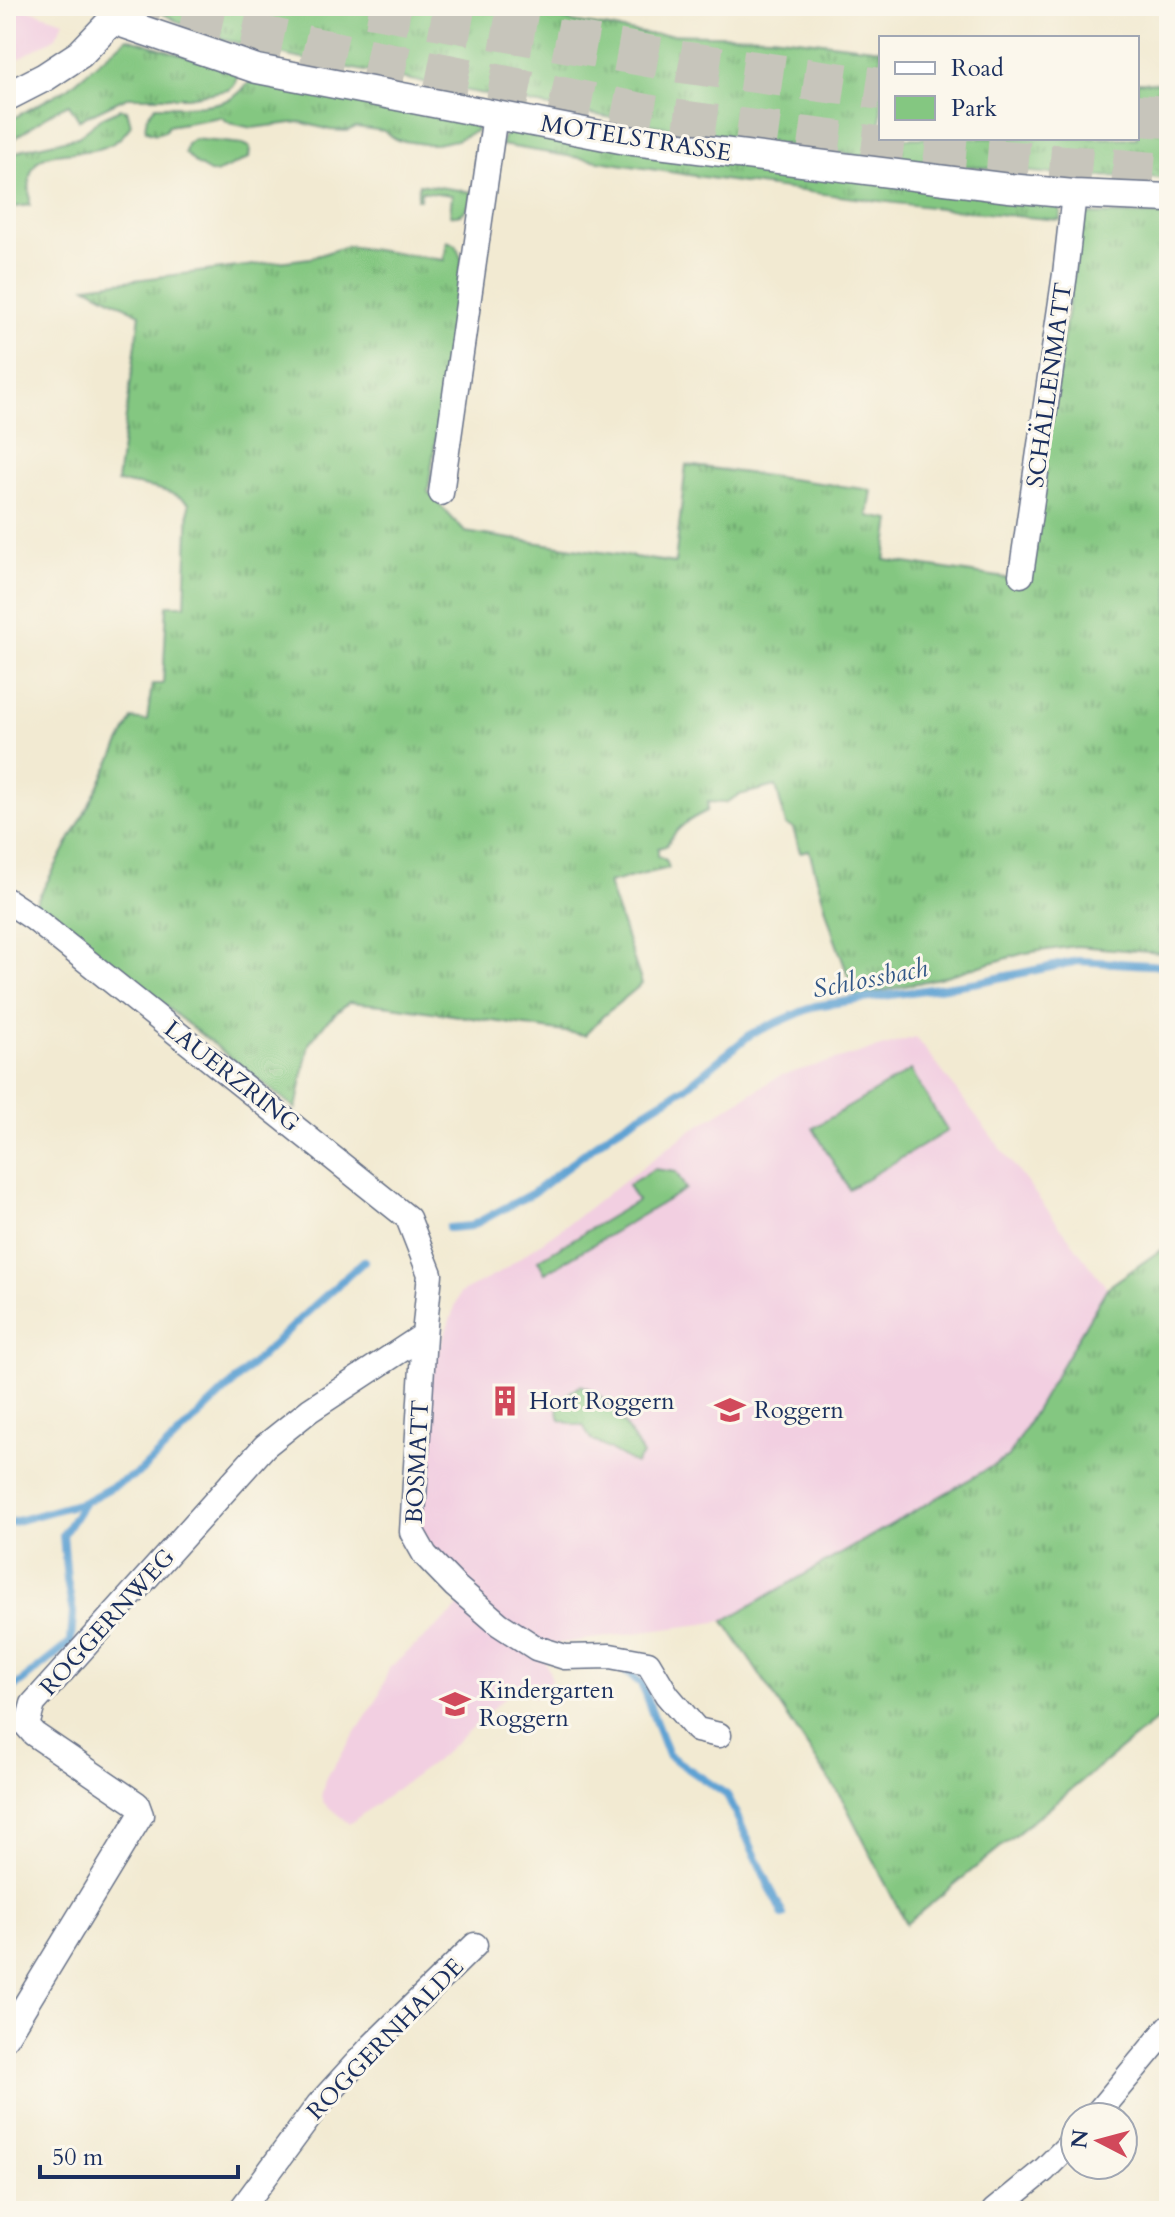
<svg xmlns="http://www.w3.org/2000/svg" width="1175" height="2217" viewBox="0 0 1175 2217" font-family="Cardo,serif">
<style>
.built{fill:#f2cfe1}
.grass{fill:url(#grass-tufts);stroke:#507b70;stroke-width:2}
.park{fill:#84c781;stroke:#507b70;stroke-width:2}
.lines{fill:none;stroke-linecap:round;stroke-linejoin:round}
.stream{stroke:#5ea2d3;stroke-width:8}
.motorway-tunnel{stroke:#c7c5bb;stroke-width:42;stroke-dasharray:42 21;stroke-linecap:butt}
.minor-casing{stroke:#667087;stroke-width:27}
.tertiary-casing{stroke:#667087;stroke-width:31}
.minor{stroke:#fff;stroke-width:24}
.tertiary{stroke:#fff;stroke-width:28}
.labels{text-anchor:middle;stroke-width:6;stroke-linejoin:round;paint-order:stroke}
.street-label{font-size:24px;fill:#1b2f5e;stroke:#fbf7ec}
.poi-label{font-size:24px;fill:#1b2f5e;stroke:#fbf7ec;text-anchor:start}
.water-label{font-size:26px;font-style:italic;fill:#325787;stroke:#fbf7ec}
</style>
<defs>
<pattern id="grass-tufts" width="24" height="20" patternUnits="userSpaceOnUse" patternTransform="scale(2)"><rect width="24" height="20" fill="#84c781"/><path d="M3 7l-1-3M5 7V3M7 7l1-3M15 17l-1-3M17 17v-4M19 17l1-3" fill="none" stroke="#6ba26d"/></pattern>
</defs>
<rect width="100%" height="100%" fill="#fbf7ec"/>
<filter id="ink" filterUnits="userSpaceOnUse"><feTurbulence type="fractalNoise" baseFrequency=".0125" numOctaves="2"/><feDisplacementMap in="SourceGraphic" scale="16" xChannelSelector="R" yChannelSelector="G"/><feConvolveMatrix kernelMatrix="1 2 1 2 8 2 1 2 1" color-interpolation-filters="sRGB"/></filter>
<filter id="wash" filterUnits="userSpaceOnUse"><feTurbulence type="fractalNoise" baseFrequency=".006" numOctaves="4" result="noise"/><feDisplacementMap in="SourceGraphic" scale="32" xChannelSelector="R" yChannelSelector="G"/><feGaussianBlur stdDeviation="1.8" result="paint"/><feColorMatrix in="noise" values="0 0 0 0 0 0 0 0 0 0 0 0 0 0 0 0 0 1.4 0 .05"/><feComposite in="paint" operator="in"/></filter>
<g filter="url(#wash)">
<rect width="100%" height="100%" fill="#f2ead2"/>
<!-- built -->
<path class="built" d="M 6,6 L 17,6 L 64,21 L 56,37 L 6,66 Z
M 916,1037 L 1107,1288 L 1008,1457 L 724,1621 L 539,1646 L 552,1679 L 536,1698 L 515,1688 L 434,1762 L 349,1824 L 324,1803 L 321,1797 L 325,1780 L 378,1698 L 389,1668 L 451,1615 L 469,1593 L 437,1558 L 420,1526 L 430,1380 L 440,1347 L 460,1293 L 499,1273 L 581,1214 L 691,1130 L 779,1076 Z"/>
<!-- grass -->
<path class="grass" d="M 157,6 L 517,6 L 573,22 L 648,34 L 771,36 L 881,49 L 881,138 L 1137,138 L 1137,82 L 1169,83 L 1169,180 L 1151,177 L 1073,176 L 870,157 L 678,129 L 565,110 L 292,57 L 222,39 L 188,27 L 158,11 Z
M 127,38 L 239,72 L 234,85 L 228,90 L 188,97 L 127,97 L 79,120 L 69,104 L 56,110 L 6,144 L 6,122 L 68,88 Z
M 251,81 L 475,124 L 476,131 L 456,140 L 436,144 L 424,144 L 397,140 L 384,131 L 356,127 L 347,131 L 330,130 L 300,122 L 252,128 L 230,123 L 221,117 L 168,126 L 165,131 L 156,134 L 146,131 C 144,120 148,114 156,106 C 177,106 212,108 232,98 C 239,94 245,87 251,81 Z
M 120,109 L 127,110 L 131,125 C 103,172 43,134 31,173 C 28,183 30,195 30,205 L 6,208 L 6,157 L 24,149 L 78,137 L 101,118 Z
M 513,130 L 1056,204 L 1061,213 L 1060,220 C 872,204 687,176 501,145 L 504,136 Z
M 419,184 L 473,192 C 470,205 466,217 450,215 L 452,195 L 421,191 L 420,199 L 417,199 Z
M 1085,214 L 1169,215 L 1169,862 L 1160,922 L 1160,953 L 1076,946 L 1025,953 L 939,978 L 856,997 L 834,937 L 809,850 L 800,852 L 793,828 L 786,825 L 776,786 L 739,795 L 725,803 L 708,802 L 707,811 C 688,820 677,827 666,846 L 658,848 L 658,856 L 666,860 L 669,868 L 608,883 L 642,984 L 603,1016 L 585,1035 L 392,1006 L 349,1002 L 327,1021 L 309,1044 L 296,1109 L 35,904 L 90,803 L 132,719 L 147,721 L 152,684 L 163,684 L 167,605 L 185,605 L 189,503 C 168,488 142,486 117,482 L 140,314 L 86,286 L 310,258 L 347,246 L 444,260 L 447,241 L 456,245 L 462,260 L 428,492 L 465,532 L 675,563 L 686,465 L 872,490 L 868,516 L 891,520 L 885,560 L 1026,581 L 1082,216 Z
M 1169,1244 L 1169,1710 L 906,1924 L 844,1802 L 724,1621 L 1008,1457 L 1107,1288 Z"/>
<!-- park -->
<path class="park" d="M 194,139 L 243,144 L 250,147 L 249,158 L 216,173 L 210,172 L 196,164 L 185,153 L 187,144 Z
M 911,1070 L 947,1131 L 849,1189 L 813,1128 Z
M 654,1169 L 676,1172 L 686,1189 L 545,1273 L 538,1260 L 637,1201 L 628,1185 Z
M 581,1385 C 612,1397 626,1428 643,1455 L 635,1464 L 591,1439 L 583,1425 L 575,1425 L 560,1420 C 553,1401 568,1394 581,1385 Z"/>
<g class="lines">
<!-- stream -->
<path class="stream" d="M 449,1228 L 471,1226 L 533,1193 L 612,1132 L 686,1087 L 751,1034 L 815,1006 L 979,982 L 1078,961 L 1169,966
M 6,1524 L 84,1502
M 617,1665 L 641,1683 L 668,1755 L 727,1795 L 783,1915
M 6,1694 L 71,1642 L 73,1613 L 67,1580 L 63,1535 L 84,1502 L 140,1472 L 302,1317 L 364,1261"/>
</g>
</g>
<g filter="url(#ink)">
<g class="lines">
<!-- motorway-tunnel -->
<path class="motorway-tunnel" d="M 119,6 L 308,47 L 672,120 L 954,157 L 1169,174
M 369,6 L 681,62 L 881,89
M 1137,115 L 1169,117"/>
<!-- minor casing -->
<g class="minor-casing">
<path id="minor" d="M 441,493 L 495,115
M 1021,575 L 1065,274 L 1074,194
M 6,900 L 33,918 L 408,1218 L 430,1274 L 424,1335 L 412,1532 L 425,1555 L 455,1586 L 499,1624 L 536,1648 L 565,1657 L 610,1656 L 648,1663 L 667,1695 L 697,1730 L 719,1735
M 6,2037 L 141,1815 L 137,1804 L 34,1734 L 27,1726 L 33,1704 L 265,1446 L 310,1410 L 424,1335
M 1094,2117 L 1169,2027
M 240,2211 L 319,2104 L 372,2046 L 475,1945
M 994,2211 L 1044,2170 L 1075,2139"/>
</g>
<!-- tertiary casing -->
<g class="tertiary-casing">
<path id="tertiary" d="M 113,20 L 257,69 L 626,140 L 1009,188 L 1074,194 L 1169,198
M 6,97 L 45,77 L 80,54 L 125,7"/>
</g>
<!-- minor -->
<use href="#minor" class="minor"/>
<!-- tertiary -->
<use href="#tertiary" class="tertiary"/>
</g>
</g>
<!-- icons -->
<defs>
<g id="building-bare" transform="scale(2.4)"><path d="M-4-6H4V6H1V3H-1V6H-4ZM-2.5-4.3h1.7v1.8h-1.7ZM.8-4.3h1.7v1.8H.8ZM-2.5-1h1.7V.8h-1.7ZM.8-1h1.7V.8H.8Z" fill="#d1495b" stroke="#fbf7ec" stroke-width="2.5" paint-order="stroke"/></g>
<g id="school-bare" transform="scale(2.4)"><path d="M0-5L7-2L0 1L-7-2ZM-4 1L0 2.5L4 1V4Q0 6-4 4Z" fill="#d1495b" stroke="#fbf7ec" stroke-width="2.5" paint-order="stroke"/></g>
</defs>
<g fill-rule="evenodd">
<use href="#building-bare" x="505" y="1401"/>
<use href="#school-bare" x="730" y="1410"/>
<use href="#school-bare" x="455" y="1704"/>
</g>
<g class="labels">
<!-- street labels -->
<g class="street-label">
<text transform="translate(636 138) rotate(9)" y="8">MOTELSTRASSE</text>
<text transform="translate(1049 385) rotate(-82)" y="8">SCHÄLLENMATT</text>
<text transform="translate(232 1076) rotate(38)" y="8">LAUERZRING</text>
<text transform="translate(417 1462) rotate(-87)" y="8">BOSMATT</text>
<text transform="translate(107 1622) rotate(-48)" y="8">ROGGERNWEG</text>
<text transform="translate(385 2039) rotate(-46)" y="8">ROGGERNHALDE</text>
</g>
<!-- poi labels -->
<g class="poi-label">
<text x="529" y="1409">Hort Roggern</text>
<text x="754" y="1418">Roggern</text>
<text x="479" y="1698">Kindergarten<tspan x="479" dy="28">Roggern</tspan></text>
</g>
<!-- water labels -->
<g class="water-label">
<text transform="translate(870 978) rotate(-11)" y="9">Schlossbach</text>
</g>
</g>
<!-- margin -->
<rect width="1175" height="2217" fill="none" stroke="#fbf7ec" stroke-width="32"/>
<!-- legend -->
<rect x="879" y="36" width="260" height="104" fill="#fbf7ec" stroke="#a1a7b3" stroke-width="2"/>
<rect x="895" y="62" width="40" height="12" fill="#ffffff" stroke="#a1a7b3" stroke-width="2"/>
<text x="951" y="76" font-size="24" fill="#1b2f5e">Road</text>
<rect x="895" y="96" width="40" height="24" fill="#84c781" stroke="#a1a7b3" stroke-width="2"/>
<text x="951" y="116" font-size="24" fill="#1b2f5e">Park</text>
<!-- north arrow -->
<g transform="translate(1099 2141) rotate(276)"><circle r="38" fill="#fbf7ec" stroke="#a1a7b3" stroke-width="2"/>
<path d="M0-6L14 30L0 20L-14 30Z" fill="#d1495b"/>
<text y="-12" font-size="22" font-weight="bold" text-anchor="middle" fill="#1b2f5e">N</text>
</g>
<!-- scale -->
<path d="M40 2165v12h198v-12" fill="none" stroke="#1b2f5e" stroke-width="4"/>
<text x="52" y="2165" font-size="24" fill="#1b2f5e" stroke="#fbf7ec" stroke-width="6" paint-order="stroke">50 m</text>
</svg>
